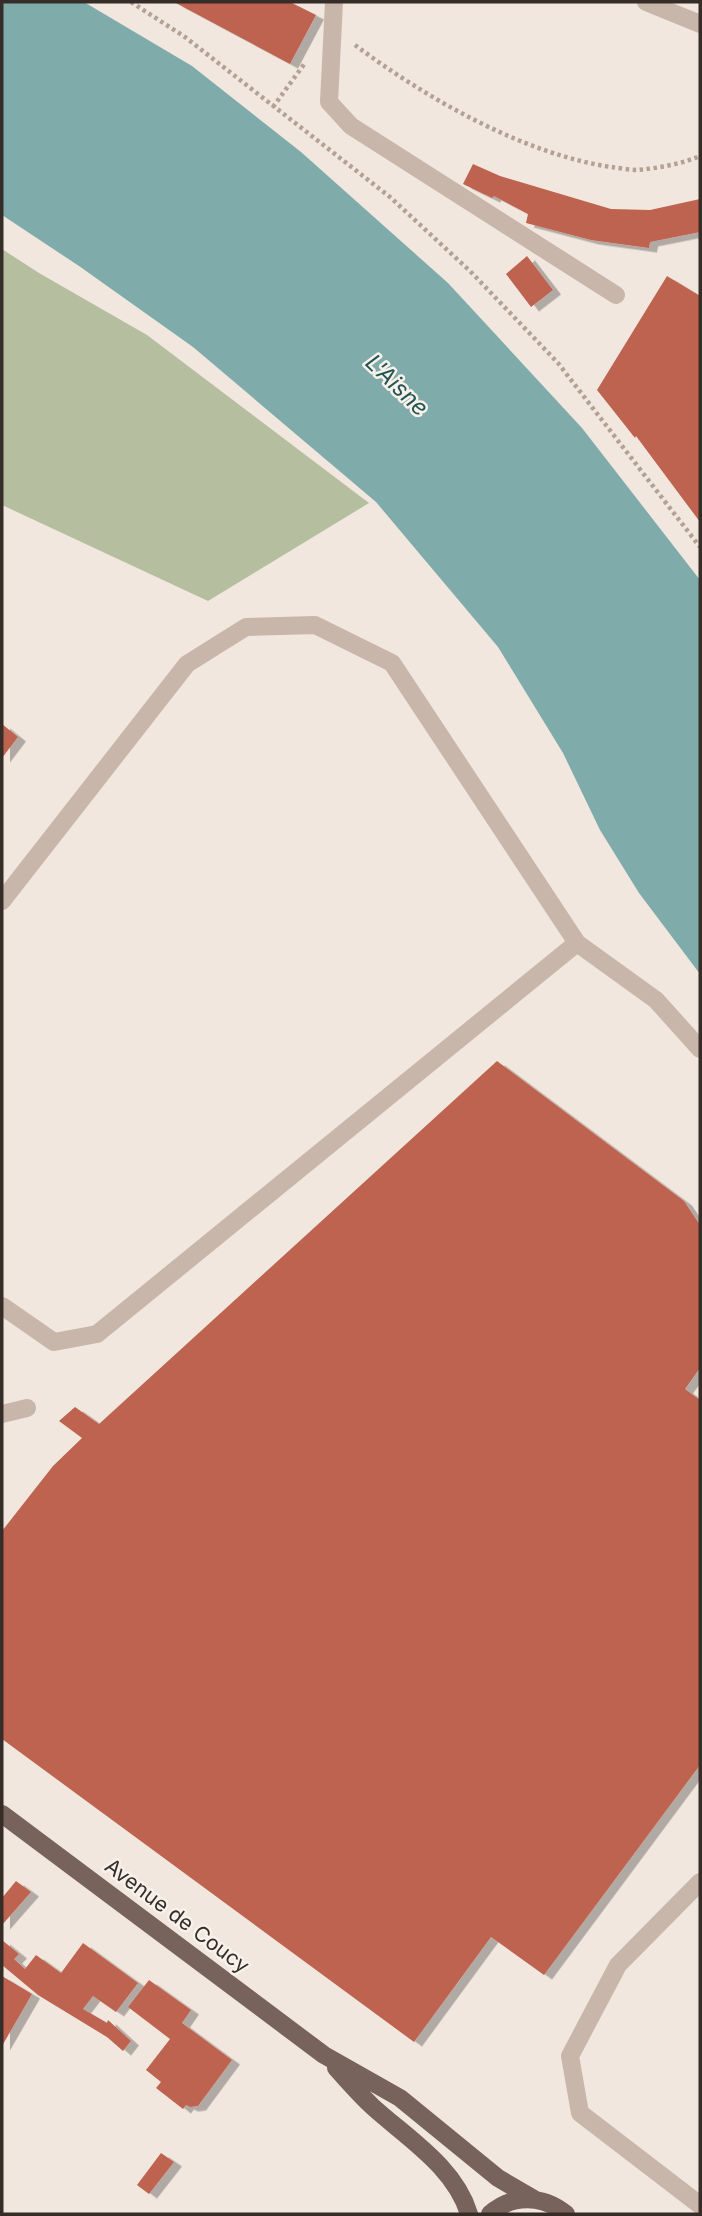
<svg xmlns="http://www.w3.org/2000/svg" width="702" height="2216" viewBox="0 0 702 2216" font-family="Inter,sans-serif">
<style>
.green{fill:#b5bf9f}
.water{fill:#7facab}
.building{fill:#bd644f;filter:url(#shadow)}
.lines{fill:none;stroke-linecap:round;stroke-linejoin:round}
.path{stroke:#b4a195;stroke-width:4.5;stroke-dasharray:3.5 3.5;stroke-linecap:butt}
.minor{stroke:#c8b6aa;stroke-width:18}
.major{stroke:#77635b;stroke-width:18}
.labels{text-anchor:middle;stroke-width:5;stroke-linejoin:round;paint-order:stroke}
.street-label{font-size:21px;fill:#362d29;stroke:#f8f1ea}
.water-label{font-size:23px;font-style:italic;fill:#225455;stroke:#f8f1ea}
</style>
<defs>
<filter id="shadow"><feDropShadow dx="8" dy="4.5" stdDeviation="0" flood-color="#0004"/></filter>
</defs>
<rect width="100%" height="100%" fill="#f1e7de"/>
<!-- green -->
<path class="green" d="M 2,249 L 39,273 L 147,335 L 369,503 L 208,601 L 2,505 Z"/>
<!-- water -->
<path class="water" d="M 2,2 L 84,2 L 192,66 L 301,152 L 448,283 L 582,428 L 700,580 L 700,974 L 639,893 L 600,830 L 563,753 L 498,647 L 376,502 L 193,347 L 79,266 L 2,215 Z"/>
<!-- building -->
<path class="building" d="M 174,2 L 290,2 L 316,15 L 290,64 Z
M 473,164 L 500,176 L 611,209 L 650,210 L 700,199 L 700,232 L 650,242 L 649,248 L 591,240 L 526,223 L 528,214 L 494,196 L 492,198 L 463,184 Z
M 527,256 L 553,290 L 531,307 L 506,274 Z
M 667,276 L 700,296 L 700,522 L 636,436 L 635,438 L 597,390 Z
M 2,724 L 18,737 L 2,758 Z
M 497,1061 L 684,1201 L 700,1225 L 700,1368 L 685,1389 L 700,1400 L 700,1765 L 544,1975 L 491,1937 L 414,2042 L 2,1739 L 2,1531 L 53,1466 L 82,1438 L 59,1421 L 75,1407 L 99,1424 Z
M 16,1881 L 31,1892 L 2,1925 L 2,1898 Z
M 2,1940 L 19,1954 L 14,1959 L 25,1969 L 36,1955 L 61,1973 L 83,1943 L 138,1983 L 116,2012 L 93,1996 L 83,2009 L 107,2023 L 108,2020 L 131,2041 L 123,2051 L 107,2037 L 38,1995 L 2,1965 Z
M 2,1976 L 32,1994 L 2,2046 Z
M 149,1980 L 191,2010 L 182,2023 L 232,2060 L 198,2106 L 190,2107 L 186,2105 L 183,2109 L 156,2088 L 161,2082 L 146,2070 L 170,2039 L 128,2007 Z
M 161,2153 L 174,2162 L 149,2194 L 137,2185 Z"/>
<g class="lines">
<!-- path -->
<path class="path" d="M 131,2 L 185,37 L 390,197 L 470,271 L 558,363 L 700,547
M 355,45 C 426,98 523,154 611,167 C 619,168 629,170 638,170 C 659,168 681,164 700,156
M 273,107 L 305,63"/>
<!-- minor -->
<path class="minor" d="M 334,2 L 329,102 L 351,126 L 616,295
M 646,2 L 700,24
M 2,901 L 187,664 L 246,627 L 315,625 L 392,663 L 577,943 L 656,1000 L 700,1049
M 2,1306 L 54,1342 L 97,1334 L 577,943
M 2,1414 L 27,1408
M 700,1882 L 618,1965 L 570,2056 L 580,2113 L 700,2205"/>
<!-- major -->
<path class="major" d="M 2,1814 L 324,2055 L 400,2098 L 498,2178 L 534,2199
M 336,2068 C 348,2081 360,2095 373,2107 C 407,2138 455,2167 469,2214
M 490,2214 C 512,2194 543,2195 566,2214"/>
</g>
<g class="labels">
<!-- street labels -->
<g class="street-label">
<text transform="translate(177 1916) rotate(37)" y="7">Avenue de Coucy</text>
</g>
<!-- water labels -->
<g class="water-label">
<text transform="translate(397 385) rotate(44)" y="8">L'Aisne</text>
</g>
</g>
<!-- border -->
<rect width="702" height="2216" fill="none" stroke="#362d29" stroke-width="7"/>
</svg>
